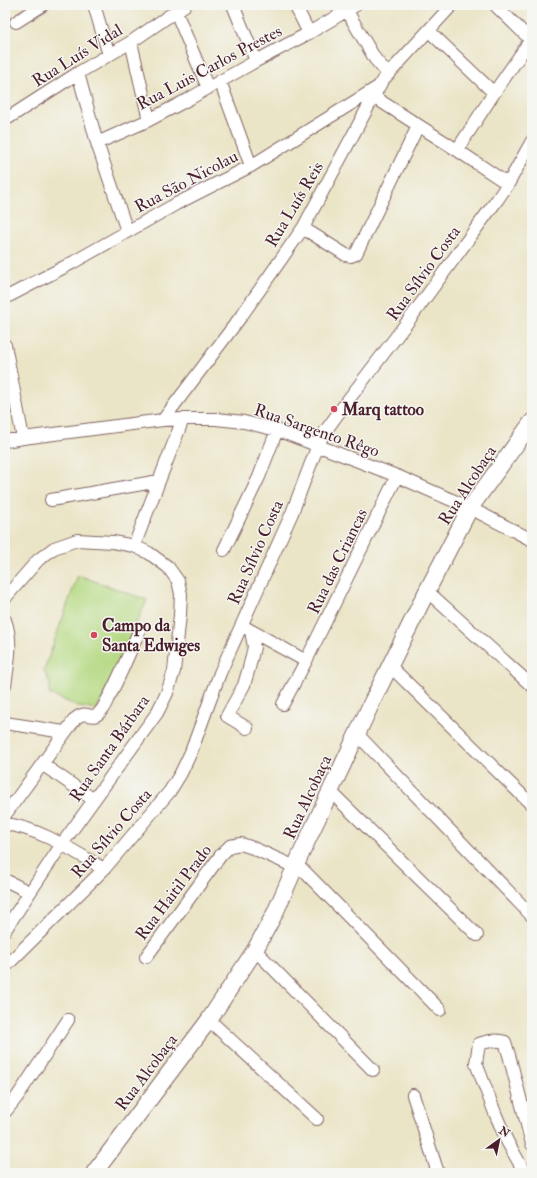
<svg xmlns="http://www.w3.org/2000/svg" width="537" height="1178" viewBox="0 0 537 1178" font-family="'IM FELL Double Pica',serif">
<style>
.green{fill:#b5d982;stroke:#807c56}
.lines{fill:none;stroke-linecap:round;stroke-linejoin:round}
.minor-casing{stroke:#826462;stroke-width:14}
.major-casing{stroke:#826462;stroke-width:18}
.minor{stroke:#fff;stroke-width:12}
.major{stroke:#fff;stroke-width:16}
.poi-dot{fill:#d1495b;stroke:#f6f6f2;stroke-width:1.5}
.labels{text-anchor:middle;stroke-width:3;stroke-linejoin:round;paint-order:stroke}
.street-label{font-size:17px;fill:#4a1f2b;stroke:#f6f6f2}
.poi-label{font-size:17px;font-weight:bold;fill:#4a1f2b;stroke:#f6f6f2;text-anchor:start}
</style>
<rect width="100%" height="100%" fill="#f6f6f2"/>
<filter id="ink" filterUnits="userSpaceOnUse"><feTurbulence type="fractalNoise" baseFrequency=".025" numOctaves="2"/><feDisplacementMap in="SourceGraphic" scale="8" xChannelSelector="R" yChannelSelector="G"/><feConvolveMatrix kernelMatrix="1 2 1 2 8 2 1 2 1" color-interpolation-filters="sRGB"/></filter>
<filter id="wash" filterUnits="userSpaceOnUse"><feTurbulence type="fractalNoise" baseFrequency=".012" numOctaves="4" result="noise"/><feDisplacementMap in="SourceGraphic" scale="16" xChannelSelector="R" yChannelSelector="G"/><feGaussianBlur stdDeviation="0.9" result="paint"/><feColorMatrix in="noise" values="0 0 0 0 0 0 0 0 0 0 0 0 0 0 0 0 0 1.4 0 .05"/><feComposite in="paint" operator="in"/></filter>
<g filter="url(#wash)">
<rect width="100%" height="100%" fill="#ebe5c7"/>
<!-- green -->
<path class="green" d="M 78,575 L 147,600 L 106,692 L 96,710 L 80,707 L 49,694 L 50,684 L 44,670 Z"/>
</g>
<g filter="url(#ink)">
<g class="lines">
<!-- minor casing -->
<g class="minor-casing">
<path id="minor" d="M 94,5 L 109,55
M 233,5 L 256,61
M 295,5 L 309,33
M 495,5 L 531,40
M 347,11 L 375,59 L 388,74
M 176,12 L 208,88
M 16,22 L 43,5
M 429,31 L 494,93
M 131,42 L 149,120
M 78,73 L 97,143 L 127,231
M 220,81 L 251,166
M 374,97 L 457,150 L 508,184
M 5,120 L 78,73 L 131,42 L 185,5
M 97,143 L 149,120 L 187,100 L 256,61 L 309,33 L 356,5
M 457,150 L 494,93 L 532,38
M 303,228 L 346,255 L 351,256 L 356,254 L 418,126
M 5,298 L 72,263 L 176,204 L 251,166 L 378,87
M 5,345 L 23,438
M 163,420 L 242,315 L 303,228 L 382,81 L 452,5
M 5,441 L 23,438 L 163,420 L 183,419 L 216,419 L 244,422 L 277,430 L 397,476 L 470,508 L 532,540
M 51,500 L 159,481
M 134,546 L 183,419
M 224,550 L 259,477 L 277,430
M 427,591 L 532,686
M 5,598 L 38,560 L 54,548 L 77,540 L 113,542 L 134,546 L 149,553 L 168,567 L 178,581 L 181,594 L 180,615 L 174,671 L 167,693 L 157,713 L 62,844 L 5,930
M 5,620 C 13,642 8,663 5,685
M 246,628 L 306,661
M 390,666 L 532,805
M 283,704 L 306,661 L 397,476
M 5,723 L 64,732
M 247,728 L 227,716 L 244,685 L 249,668 L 254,647 L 251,631
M 357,734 L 532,916
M 42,764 L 94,800
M 330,791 L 477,935
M 5,815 L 75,719 C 87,708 91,722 100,712 C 105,707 107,699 111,693 C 121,673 130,652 139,631
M 5,824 C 40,828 75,852 104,869
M 5,880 L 29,892
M 255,950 L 373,1070
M 146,957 L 221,855 L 230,846 L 241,844 L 253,848 L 304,871 L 440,1010
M 5,967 L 104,869 L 170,791 L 181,773 L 191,752 L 220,673 L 292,513 L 318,445 L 324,433 L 345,404 L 409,320 L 497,200 L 508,184 L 532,141
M 209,1020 L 317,1119
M 413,1095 L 438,1173
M 5,1112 L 17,1097 L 68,1020
M 525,1173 L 507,1141 L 495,1113 L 476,1063 L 479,1044 C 488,1041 496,1039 505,1042 L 509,1055 L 532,1144"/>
</g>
<!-- major casing -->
<g class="major-casing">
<path id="major" d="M 94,1173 L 209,1020 L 255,950 L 275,913 L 300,856 L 373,700 L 427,591 L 470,508 L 532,422"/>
</g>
<!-- minor -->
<use href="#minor" class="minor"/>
<!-- major -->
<use href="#major" class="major"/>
</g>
</g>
<!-- markers -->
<g class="poi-dot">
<circle cx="334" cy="409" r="4"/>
<circle cx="94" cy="635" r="4"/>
</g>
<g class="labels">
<!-- street labels -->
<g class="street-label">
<text transform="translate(77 55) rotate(-32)" y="6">Rua Luís Vidal</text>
<text transform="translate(209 67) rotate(-28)" y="6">Rua Luis Carlos Prestes</text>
<text transform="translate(186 181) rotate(-28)" y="6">Rua São Nicolau</text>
<text transform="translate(294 204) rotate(-59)" y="6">Rua Luís Reis</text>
<text transform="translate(423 273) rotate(-54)" y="6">Rua Sílvio Costa</text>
<text transform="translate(317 430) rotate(19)" y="6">Rua Sargento Rêgo</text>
<text transform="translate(467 485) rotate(-57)" y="6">Rua Alcobaça</text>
<text transform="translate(255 552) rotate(-66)" y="6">Rua Sílvio Costa</text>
<text transform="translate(337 561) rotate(-64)" y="6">Rua das Criancas</text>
<text transform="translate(109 748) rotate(-55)" y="6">Rua Santa Bárbara</text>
<text transform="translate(307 797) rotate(-65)" y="6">Rua Alcobaça</text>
<text transform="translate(111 833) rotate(-49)" y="6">Rua Sílvio Costa</text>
<text transform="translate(173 892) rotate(-53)" y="6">Rua Haitil Prado</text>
<text transform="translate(146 1072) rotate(-53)" y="6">Rua Alcobaça</text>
</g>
<!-- poi labels -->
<g class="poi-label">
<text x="342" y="415">Marq tattoo</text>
<text x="102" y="631">Campo da<tspan x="102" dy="20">Santa Edwiges</tspan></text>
</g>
</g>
<!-- margin -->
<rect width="537" height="1178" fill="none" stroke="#f6f6f2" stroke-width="20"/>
<!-- north arrow -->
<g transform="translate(499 1140) rotate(33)" stroke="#f6f6f2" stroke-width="3" paint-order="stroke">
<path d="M0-3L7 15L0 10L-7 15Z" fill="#4a1f2b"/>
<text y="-6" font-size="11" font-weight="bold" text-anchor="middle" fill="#4a1f2b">N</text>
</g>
</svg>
